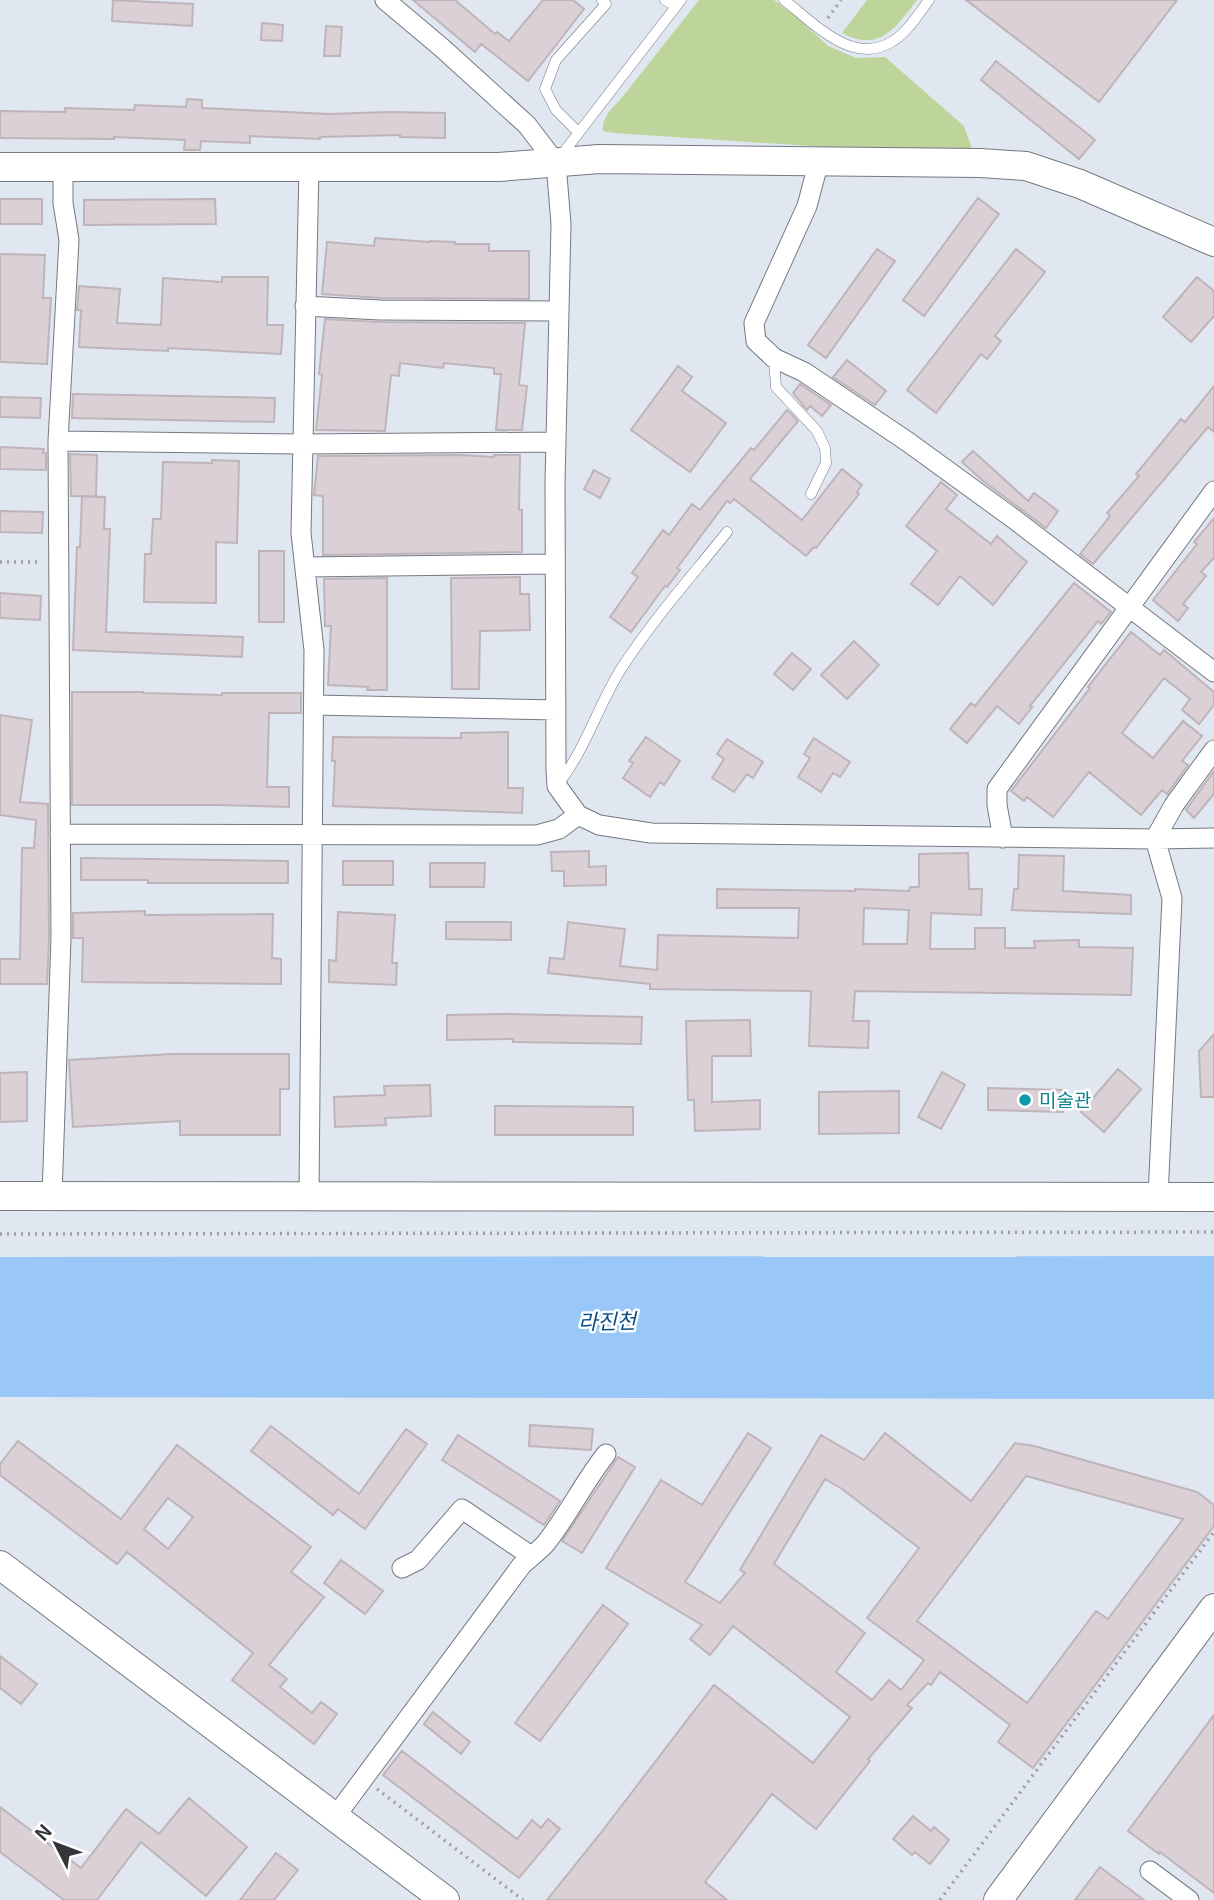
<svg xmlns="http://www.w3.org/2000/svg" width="1214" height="1900" viewBox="0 0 1214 1900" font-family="Georgia,'Noto Sans KR',serif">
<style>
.green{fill:#bdd59a}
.water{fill:#99c7f7}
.building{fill:#dad0d5;stroke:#beb4ba;stroke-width:2;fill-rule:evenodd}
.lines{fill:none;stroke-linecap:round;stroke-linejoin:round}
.lane-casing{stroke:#747981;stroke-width:11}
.street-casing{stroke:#747981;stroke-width:21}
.secondary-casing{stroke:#747981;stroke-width:30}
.path{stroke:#9ba0a7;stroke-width:3.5;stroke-dasharray:2 5;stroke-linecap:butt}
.lane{stroke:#fff;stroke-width:10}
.street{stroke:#fff;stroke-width:19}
.secondary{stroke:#fff;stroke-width:28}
.culture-dot{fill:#0f9aa8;stroke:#fff;stroke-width:2.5}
.labels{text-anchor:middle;stroke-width:5;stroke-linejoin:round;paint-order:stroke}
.culture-label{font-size:19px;fill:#0d838f;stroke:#fff;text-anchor:start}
.water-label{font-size:21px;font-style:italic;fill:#084d87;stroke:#fff}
</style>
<rect width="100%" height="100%" fill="#e1e7f0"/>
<!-- green -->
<path class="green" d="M 699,0 L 774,0 L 792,13 L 828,46 L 856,58 L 885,57 L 964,126 L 972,149 L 960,150 L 948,155 L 614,133 L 603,131 C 602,117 611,109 620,100 Z
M 867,0 L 917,0 C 896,27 880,53 842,33 Z"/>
<!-- water -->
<path class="water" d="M 1214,1256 L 1214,1399 L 0,1397 L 0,1257 Z"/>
<!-- building -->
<path class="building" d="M 113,0 L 193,4 L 192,26 L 112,21 Z
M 413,0 L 455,0 L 495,34 L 497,32 L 509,41 L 543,0 L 573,0 L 584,9 L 528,81 L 481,44 L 475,52 Z
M 966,0 L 1177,0 L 1099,102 Z
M 262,23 L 283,25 L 282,41 L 261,40 Z
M 326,26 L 342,27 L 340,56 L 324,56 Z
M 996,61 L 1095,140 L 1079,159 L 981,80 Z
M 187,99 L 202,100 L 202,108 L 329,114 L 389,112 L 445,113 L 445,138 L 400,137 L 400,135 L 320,137 L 320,139 L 250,136 L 250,143 L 201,141 L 200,150 L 184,150 L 185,140 L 114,137 L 114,139 L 0,138 L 0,111 L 65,112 L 65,108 L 134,110 L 135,105 L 186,107 Z
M 978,198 L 999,214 L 924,316 L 903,300 Z
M 0,199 L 42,199 L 42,224 L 0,224 Z
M 215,199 L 216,224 L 84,225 L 84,200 Z
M 375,238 L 430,242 L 430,241 L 455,242 L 455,244 L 489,244 L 489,251 L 529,251 L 529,299 L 380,298 L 322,294 L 327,242 L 374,246 Z
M 877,249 L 895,261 L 826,358 L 808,345 Z
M 1016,249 L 1045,272 L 995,336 L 1001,341 L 987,359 L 981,354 L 936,413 L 907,390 Z
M 0,254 L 45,255 L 43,298 L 51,298 L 47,364 L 0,362 Z
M 222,277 L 268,277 L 267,325 L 283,325 L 281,354 L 168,348 L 168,351 L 79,347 L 81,310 L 77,310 L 79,286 L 120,289 L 117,323 L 161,325 L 163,278 L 222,282 Z
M 1197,277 L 1214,291 L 1214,316 L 1191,342 L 1163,317 Z
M 325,319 L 380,322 L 525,323 L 519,385 L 527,386 L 522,430 L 496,430 L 501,374 L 494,374 L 494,368 L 444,363 L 443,368 L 400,363 L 399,376 L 391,375 L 385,431 L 316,430 L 322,375 L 319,374 Z
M 847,360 L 886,391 L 875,405 L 833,377 Z
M 678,366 L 692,377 L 682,391 L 726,423 L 690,472 L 631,430 Z
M 800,384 L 831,405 L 822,416 L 810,406 L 807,410 L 793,393 Z
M 1214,386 L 1214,432 L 1208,427 L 1093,564 L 1080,554 L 1110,516 L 1107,513 L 1139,476 L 1136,474 L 1181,419 L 1185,422 Z
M 73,394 L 275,398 L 274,422 L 72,418 Z
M 0,397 L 41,398 L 40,418 L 0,417 Z
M 787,410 L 798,421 L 750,479 L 802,520 L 842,469 L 862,485 L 857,492 L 859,494 L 816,548 L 814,547 L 806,556 L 734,499 L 730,503 L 727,501 L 677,568 L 680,570 L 667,587 L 665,586 L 631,632 L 610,617 L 638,577 L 632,573 L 663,530 L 669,535 L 692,504 L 700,510 L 751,448 L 754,450 Z
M 0,447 L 44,449 L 43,453 L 46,453 L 46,470 L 0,469 Z
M 973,451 L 1028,501 L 1034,493 L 1058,511 L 1046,528 L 983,481 L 962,462 Z
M 70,454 L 97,455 L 96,497 L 71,496 Z
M 460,455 L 494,457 L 494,455 L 520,455 L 519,510 L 522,510 L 522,552 L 323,555 L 323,496 L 314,495 L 318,456 Z
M 212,460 L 239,461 L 237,543 L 216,542 L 216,603 L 144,602 L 145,554 L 151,554 L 153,519 L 161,519 L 163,462 L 212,463 Z
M 594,470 L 610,479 L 600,498 L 584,489 Z
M 941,482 L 957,495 L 946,509 L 991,544 L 997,536 L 1027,562 L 993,605 L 960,576 L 938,605 L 911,584 L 937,551 L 906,526 Z
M 82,496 L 105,497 L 104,529 L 110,529 L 106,632 L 243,637 L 242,657 L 73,650 L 77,547 L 80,547 Z
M 0,511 L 43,512 L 42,533 L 0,532 Z
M 1214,518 L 1214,558 L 1201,572 L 1206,576 L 1183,604 L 1188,608 L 1178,621 L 1153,600 L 1197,544 L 1194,542 Z
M 259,551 L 284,551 L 284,622 L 259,622 Z
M 520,577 L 520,594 L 529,594 L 530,630 L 480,631 L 479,689 L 452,689 L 451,578 Z
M 387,578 L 387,690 L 367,690 L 368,687 L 328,685 L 331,626 L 325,626 L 324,579 Z
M 1074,583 L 1111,612 L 1101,624 L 1098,621 L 1030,706 L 1032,707 L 1019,724 L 997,706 L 967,743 L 950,729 L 971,703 L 975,706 Z
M 0,593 L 41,596 L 40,620 L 0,618 Z
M 1131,632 L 1160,655 L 1164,650 L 1214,692 L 1214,705 L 1199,724 L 1182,710 L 1190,699 L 1164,678 L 1122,733 L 1153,758 L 1183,721 L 1202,736 L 1182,761 L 1188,765 L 1167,794 L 1162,790 L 1141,815 L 1089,772 L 1053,817 L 1027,797 L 1024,801 L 1011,791 L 1090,688 L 1088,687 Z
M 854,641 L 879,665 L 847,699 L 821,675 Z
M 792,653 L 811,669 L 793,690 L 774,674 Z
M 72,692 L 143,692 L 143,693 L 222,695 L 222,693 L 301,693 L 301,713 L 269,713 L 267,787 L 289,787 L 289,807 L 216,805 L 72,805 Z
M 0,715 L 32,720 L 20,802 L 48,804 L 49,938 L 47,984 L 0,984 L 0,959 L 20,959 L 22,848 L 34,848 L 36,820 L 0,815 Z
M 508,732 L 508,788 L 523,788 L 522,813 L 333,806 L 335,761 L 332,761 L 333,737 L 461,738 L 461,733 Z
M 646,737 L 680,761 L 664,785 L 660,782 L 650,797 L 623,778 L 633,763 L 629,761 Z
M 814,738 L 850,762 L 840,777 L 833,773 L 821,792 L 798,777 L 810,758 L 804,754 Z
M 727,739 L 763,762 L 753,778 L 747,774 L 734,792 L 712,778 L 724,759 L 717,754 Z
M 1214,771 L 1214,794 L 1194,818 L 1186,810 Z
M 589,851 L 589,867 L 606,866 L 606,885 L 564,886 L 564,871 L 552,871 L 551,852 Z
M 968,853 L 969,889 L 982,889 L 981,915 L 931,913 L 930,949 L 975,949 L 975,928 L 1005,928 L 1005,948 L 1035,948 L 1034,941 L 1079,940 L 1079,947 L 1133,948 L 1131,995 L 855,991 L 853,1021 L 869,1021 L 868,1048 L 809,1046 L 811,991 L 650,989 L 650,984 L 548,973 L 550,958 L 564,959 L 568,922 L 625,929 L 620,966 L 657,970 L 658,935 L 798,938 L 799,908 L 717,908 L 717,889 L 855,891 L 855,889 L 909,891 L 910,887 L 919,887 L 919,854 ZM 864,908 L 909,910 L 907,944 L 863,944 Z
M 1019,855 L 1064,856 L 1063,891 L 1131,895 L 1131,914 L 1012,910 L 1014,889 L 1018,889 Z
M 81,858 L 288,861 L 288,883 L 148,883 L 148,880 L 81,880 Z
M 343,861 L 393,861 L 393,885 L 343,885 Z
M 430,863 L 485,863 L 484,887 L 430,887 Z
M 145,911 L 145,915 L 273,914 L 272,958 L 281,959 L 281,984 L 82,982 L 83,938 L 73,938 L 73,913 Z
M 338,912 L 395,915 L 392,963 L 397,963 L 396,985 L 329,982 L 329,960 L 336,961 Z
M 446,922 L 511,922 L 511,940 L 446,939 Z
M 505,1014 L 642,1017 L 641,1044 L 513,1042 L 513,1039 L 447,1040 L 447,1015 Z
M 750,1020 L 751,1056 L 712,1056 L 712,1102 L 760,1100 L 760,1129 L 695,1131 L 694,1100 L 688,1100 L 686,1021 Z
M 1214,1034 L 1214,1097 L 1201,1097 L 1199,1051 Z
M 172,1054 L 289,1054 L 289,1089 L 280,1089 L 280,1135 L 180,1135 L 180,1121 L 73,1127 L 69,1060 Z
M 1118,1069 L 1141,1089 L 1104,1132 L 1081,1112 Z
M 27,1072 L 27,1121 L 0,1122 L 0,1073 Z
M 942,1072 L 965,1085 L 941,1129 L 918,1117 Z
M 430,1085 L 431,1116 L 385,1118 L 386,1125 L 335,1127 L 334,1097 L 385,1095 L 384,1086 Z
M 988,1088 L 1063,1090 L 1063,1112 L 988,1110 Z
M 899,1091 L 899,1133 L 819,1134 L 819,1092 Z
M 495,1106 L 633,1107 L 633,1135 L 495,1135 Z
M 530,1425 L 593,1429 L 591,1450 L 529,1446 Z
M 271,1426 L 359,1494 L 406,1429 L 427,1444 L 365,1529 L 338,1509 L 333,1515 L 251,1451 Z
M 748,1433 L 771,1448 L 685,1582 L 720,1603 L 745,1573 L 740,1570 L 821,1435 L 864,1460 L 885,1433 L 971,1501 L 1015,1443 L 1034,1446 L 1197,1492 L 1214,1505 L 1214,1526 L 1033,1768 L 998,1742 L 1010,1725 L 940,1672 L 931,1685 L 928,1683 L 907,1705 L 912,1708 L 868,1759 L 870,1761 L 816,1829 L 772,1794 L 705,1882 L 727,1900 L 547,1900 L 600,1834 L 714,1685 L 813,1763 L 850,1717 L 733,1626 L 710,1655 L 690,1639 L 702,1625 L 606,1568 L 661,1480 L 702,1505 ZM 1026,1476 L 1183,1519 L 1108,1619 L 1096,1611 L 1027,1703 L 917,1621 ZM 825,1479 L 842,1489 L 919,1548 L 867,1618 L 924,1660 L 901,1690 L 889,1680 L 872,1700 L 836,1672 L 865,1633 L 774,1564 Z
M 458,1435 L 560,1501 L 544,1525 L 442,1460 Z
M 18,1441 L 121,1519 L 177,1445 L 311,1547 L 291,1572 L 324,1597 L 269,1665 L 287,1679 L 280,1687 L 312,1713 L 321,1702 L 337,1714 L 314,1744 L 232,1680 L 253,1653 L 127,1552 L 117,1564 L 0,1475 L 0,1464 ZM 168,1498 L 193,1517 L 168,1549 L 144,1529 Z
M 618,1457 L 635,1467 L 582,1553 L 562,1541 Z
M 341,1560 L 383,1591 L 365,1614 L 324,1583 Z
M 603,1605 L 628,1624 L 540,1741 L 515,1723 Z
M 0,1656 L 37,1684 L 21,1704 L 0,1688 Z
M 433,1712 L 470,1742 L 461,1754 L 424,1724 Z
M 1214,1715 L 1214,1893 L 1160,1852 L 1159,1854 L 1128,1831 Z
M 402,1751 L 517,1839 L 532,1820 L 541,1828 L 548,1819 L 560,1829 L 519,1878 L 383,1775 Z
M 189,1798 L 247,1847 L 206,1896 L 141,1842 L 97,1900 L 64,1900 L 0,1852 L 0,1807 L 81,1868 L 126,1809 L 159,1834 Z
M 913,1816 L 931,1831 L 934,1827 L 949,1840 L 930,1864 L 915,1852 L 912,1855 L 893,1839 Z
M 276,1853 L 298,1870 L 274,1900 L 240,1900 Z
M 1100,1867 L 1144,1900 L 1075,1900 Z"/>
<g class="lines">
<!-- lane casing -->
<g class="lane-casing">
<path id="lane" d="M 665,0 L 676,6
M 784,0 C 814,23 853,67 893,41 C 908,32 919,13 929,0
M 579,133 L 556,110 L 545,89 L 556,60 L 606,4 L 602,0
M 560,157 L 681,0
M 774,359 L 776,387 L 817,431 L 825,448 L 826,463 L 811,494
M 559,783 C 586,748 598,706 621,669 C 652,621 691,577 727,532"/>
</g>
<!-- street casing -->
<g class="street-casing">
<path id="street" d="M 385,0 L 441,47 L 527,125 L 556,163 L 561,224 L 555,483 L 556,770 L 557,786 L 578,815 L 599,825 L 651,833 L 1155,839 L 1214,838
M 819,161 L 807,206 L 754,323 L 756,341 L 774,358 L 804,372 L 908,442 L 1014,519 L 1214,672
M 309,167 L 301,533 L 314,650 L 309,1196
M 305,306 L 380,310 L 559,311
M 58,441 L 302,444 L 556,442
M 305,567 L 555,564
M 314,705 L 556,710
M 60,834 L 537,835 L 559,829 L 578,815
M 1003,838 L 997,805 L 997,789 L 1214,491
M 52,1196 L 61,938 L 58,441 L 69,240 L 63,203 L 63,167
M 1158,1197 L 1172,898 L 1155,839 L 1174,805 L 1214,750
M 402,1568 L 418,1560 L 462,1509 L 531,1556
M 335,1817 L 521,1566 C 529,1558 539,1551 546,1543 C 568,1515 584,1482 606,1454
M 1150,1871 L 1189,1900"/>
</g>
<!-- secondary casing -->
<g class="secondary-casing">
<path id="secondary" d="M 0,167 L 499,167 L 599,159 L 980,163 L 1026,166 L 1080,184 L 1214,242
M 0,1196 L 1214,1197
M 0,1565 L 445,1900
M 998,1900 L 1214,1608"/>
</g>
<!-- path -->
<path class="path" d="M 828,18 L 841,0
M 0,562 L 40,562
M 0,1234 L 1214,1232
M 377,1789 L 523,1900
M 940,1900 L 1214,1532"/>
<!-- lane -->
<use href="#lane" class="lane"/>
<!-- street -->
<use href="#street" class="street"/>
<!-- secondary -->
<use href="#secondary" class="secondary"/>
</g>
<!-- markers -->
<circle class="culture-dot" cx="1025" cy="1100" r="7"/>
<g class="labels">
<!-- culture labels -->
<g class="culture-label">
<text x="1039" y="1107">미술관</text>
</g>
<!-- water labels -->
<g class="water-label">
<text transform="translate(607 1322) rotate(-1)" y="7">라진천</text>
</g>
</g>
<!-- north arrow -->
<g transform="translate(56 1844) rotate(312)" stroke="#ffffff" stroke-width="5" paint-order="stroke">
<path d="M0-5L12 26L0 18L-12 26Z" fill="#333539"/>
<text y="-10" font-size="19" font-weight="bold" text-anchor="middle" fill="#333539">N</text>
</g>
</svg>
